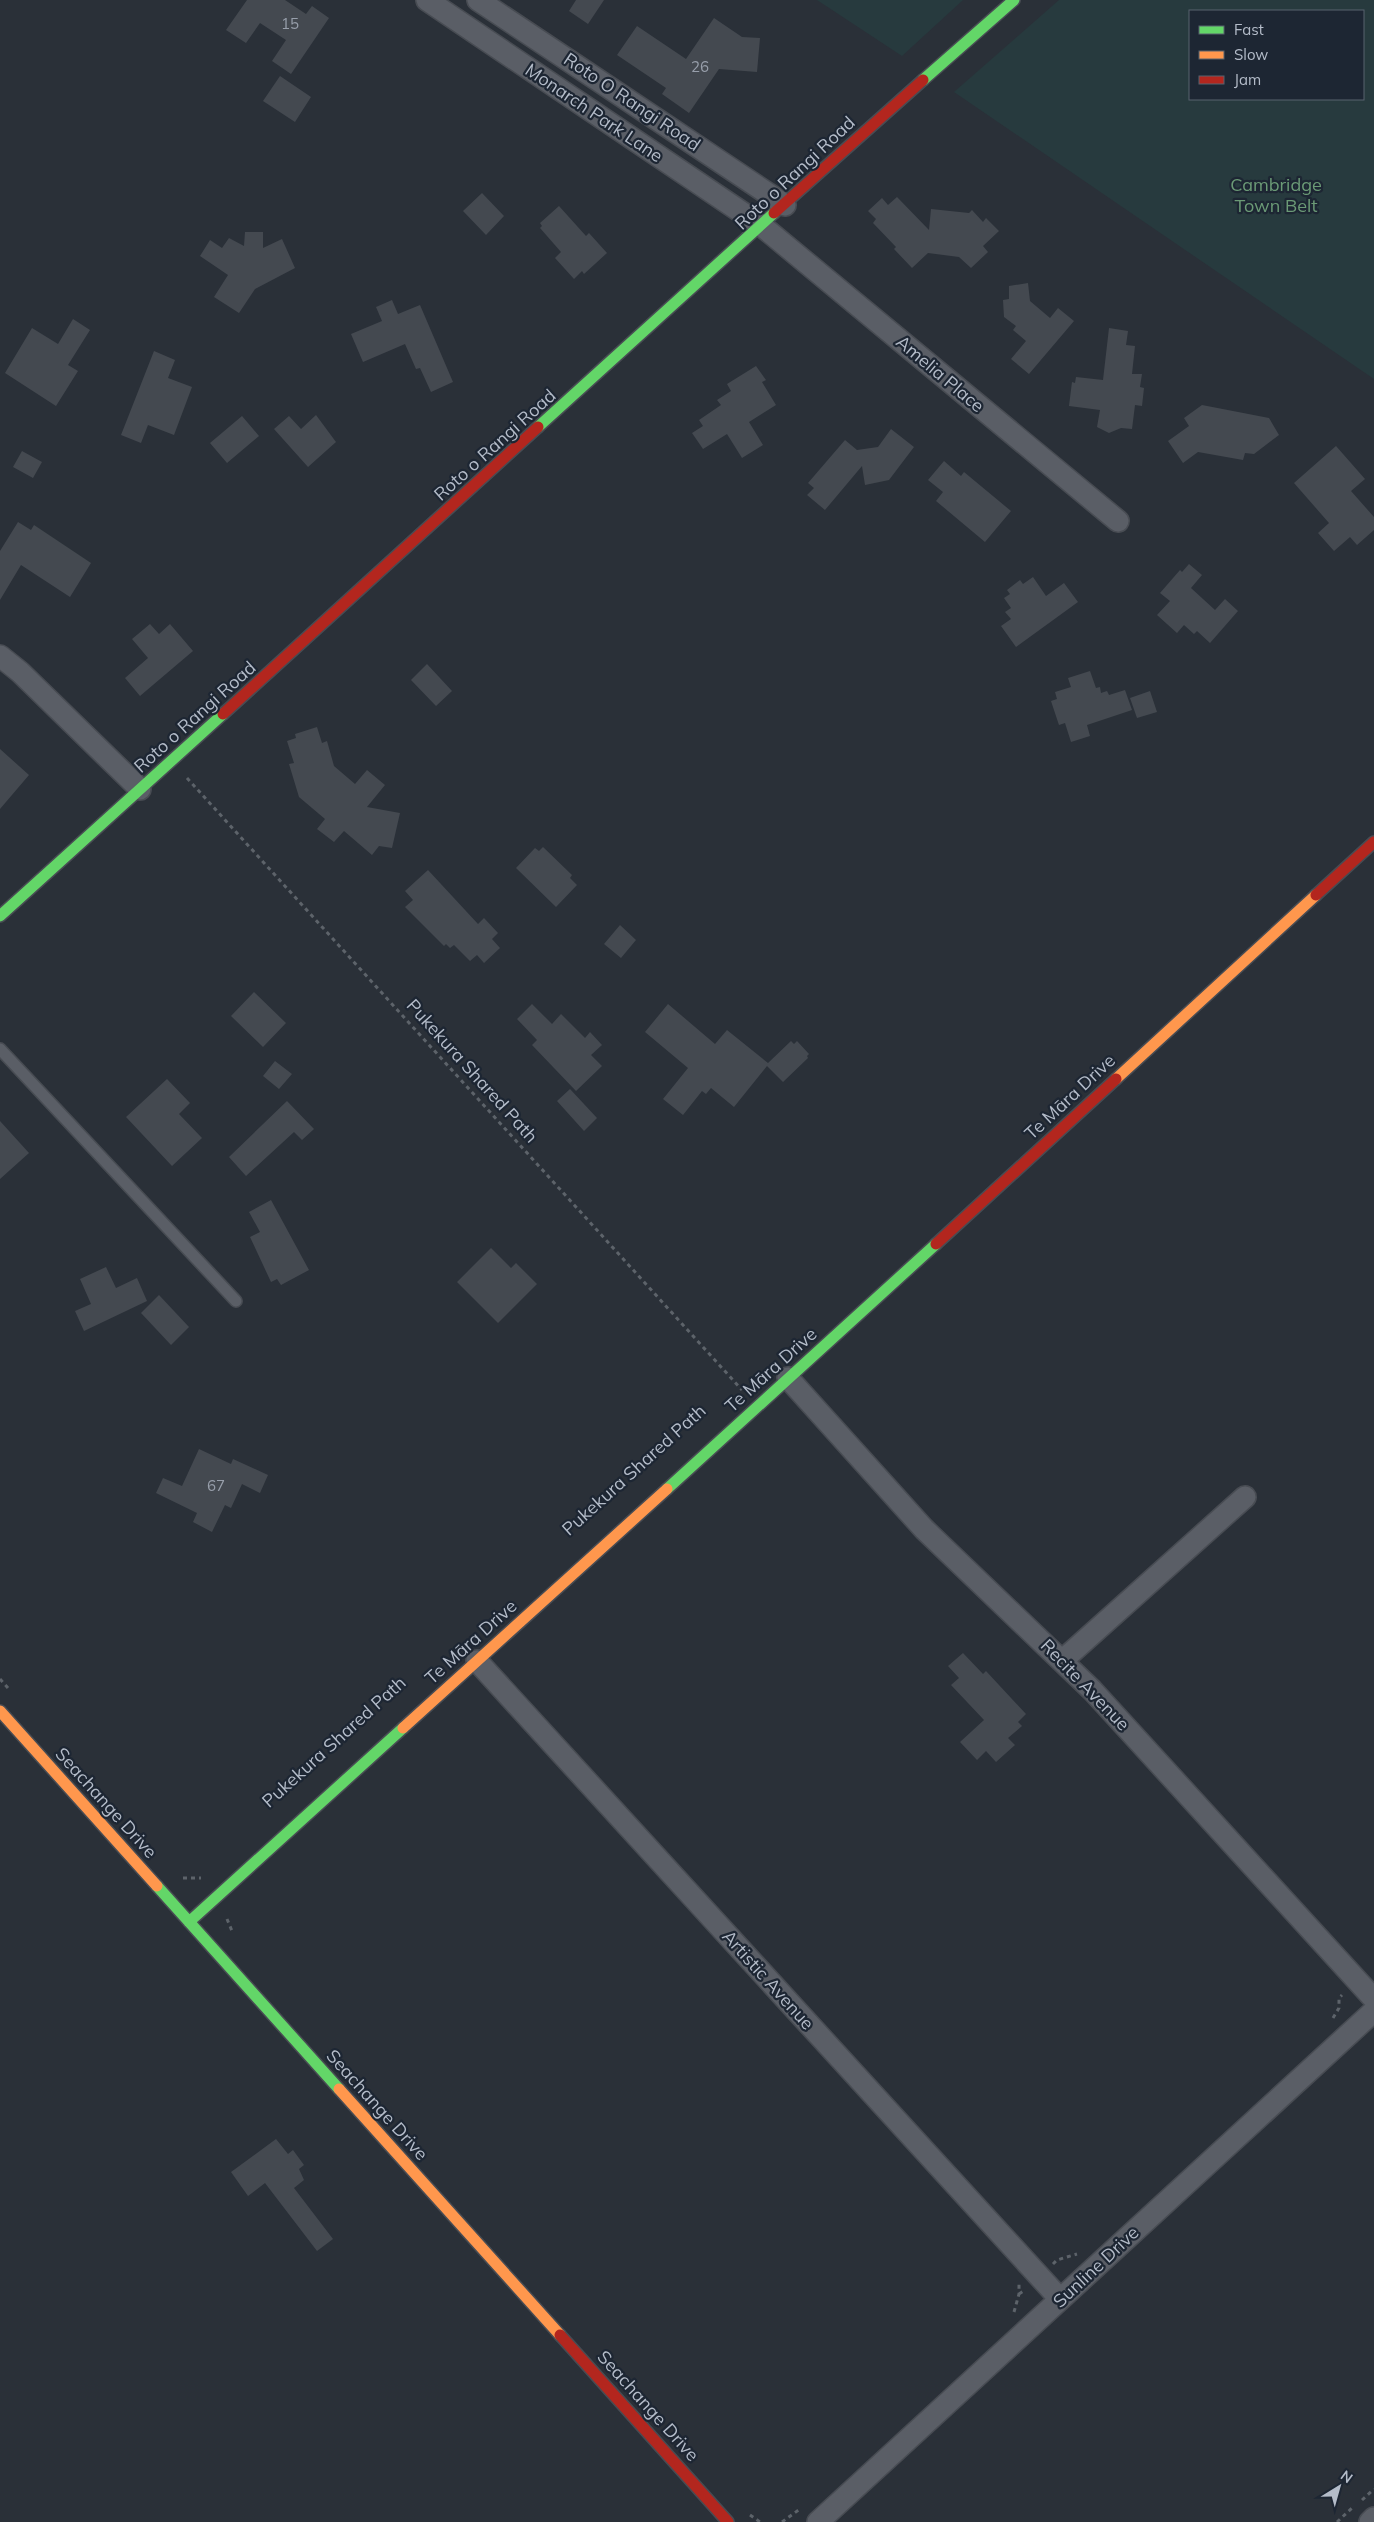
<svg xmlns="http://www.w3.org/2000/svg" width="1374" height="2522" viewBox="0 0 1374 2522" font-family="Mulish,sans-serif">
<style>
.green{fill:#273a3e;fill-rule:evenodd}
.building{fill:#444950}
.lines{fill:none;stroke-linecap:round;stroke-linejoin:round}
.lane-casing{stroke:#484c53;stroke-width:14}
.street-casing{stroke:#484c53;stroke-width:24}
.fast-casing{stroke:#484c53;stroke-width:14}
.slow-casing{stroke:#484c53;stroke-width:14}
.jam-casing{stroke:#484c53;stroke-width:14}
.path{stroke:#5d636a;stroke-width:3;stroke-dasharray:4 4;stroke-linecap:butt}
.lane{stroke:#5a5e66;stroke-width:11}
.street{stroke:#5a5e66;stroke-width:21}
.fast{stroke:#63d668;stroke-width:11}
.slow{stroke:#ff974d;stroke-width:11}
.jam{stroke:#b3261e;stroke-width:11}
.labels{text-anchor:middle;stroke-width:4.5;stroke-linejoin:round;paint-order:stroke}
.number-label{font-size:15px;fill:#989fab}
.street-label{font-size:18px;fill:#b4bcc9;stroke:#1d2633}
.park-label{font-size:18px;fill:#6b9a76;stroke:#1d2633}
</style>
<rect width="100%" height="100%" fill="#2a3038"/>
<!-- green -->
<path class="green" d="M 817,0 L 963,0 L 902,56 Z
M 1059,0 L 1374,0 L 1374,379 L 954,92 ZM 1363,11 L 1363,99 L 1190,99 L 1190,11 Z"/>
<!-- building -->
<path class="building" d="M 247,0 L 285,0 L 306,14 L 312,6 L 329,18 L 291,74 L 272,61 L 286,40 L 260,23 L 246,43 L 226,30 Z
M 576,0 L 604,0 L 588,24 L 569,11 Z
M 714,18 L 742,37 L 760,38 L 757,72 L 719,69 L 689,113 L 662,94 L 666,88 L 617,55 L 637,26 L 686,59 Z
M 280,76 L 311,97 L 295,122 L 263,101 Z
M 482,193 L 504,216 L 486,235 L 463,211 Z
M 897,197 L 929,230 L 931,209 L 969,213 L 972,210 L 983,222 L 986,218 L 999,231 L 983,246 L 988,252 L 971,268 L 959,257 L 928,253 L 912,268 L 894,249 L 896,247 L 873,223 L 876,219 L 868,211 L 882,198 L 888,205 Z
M 559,206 L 586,236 L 589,233 L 607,253 L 584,274 L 582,271 L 574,279 L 555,258 L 561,252 L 540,228 L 542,226 L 540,223 Z
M 245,232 L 263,232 L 263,248 L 282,239 L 295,268 L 255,289 L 239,313 L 214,297 L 228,275 L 200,256 L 210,240 L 222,248 L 229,238 L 244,246 Z
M 1028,283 L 1030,301 L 1050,318 L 1058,308 L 1074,321 L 1029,374 L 1011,359 L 1026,341 L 1013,330 L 1016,326 L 1004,317 L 1003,300 L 1009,299 L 1009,286 Z
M 392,300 L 398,314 L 420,305 L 453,382 L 431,392 L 420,368 L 416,369 L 405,344 L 363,362 L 351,334 L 382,321 L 376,307 Z
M 73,319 L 90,330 L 68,365 L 78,371 L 56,406 L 5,373 L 32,328 L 58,344 Z
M 1109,328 L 1128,331 L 1126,345 L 1135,346 L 1132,374 L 1142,374 L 1140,387 L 1144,388 L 1142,406 L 1135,405 L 1132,429 L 1121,428 L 1109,433 L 1097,427 L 1100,410 L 1069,406 L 1072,382 L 1075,383 L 1076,377 L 1103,380 Z
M 154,351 L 175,360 L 168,378 L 192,387 L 174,435 L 148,425 L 141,443 L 121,435 Z
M 756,366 L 766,380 L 762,382 L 776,405 L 749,422 L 763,445 L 742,458 L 727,434 L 703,449 L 692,433 L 703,426 L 699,420 L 721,405 L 717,400 L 731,391 L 727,384 Z
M 1202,405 L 1269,418 L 1279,435 L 1254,454 L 1245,453 L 1243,460 L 1198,452 L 1183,463 L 1168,441 L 1189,426 L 1184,418 Z
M 316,415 L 336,442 L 308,467 L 274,429 L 289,416 L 301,429 Z
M 242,416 L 259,436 L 227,463 L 210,443 Z
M 891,429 L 914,447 L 889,480 L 865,485 L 862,466 L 825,510 L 807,495 L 814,488 L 808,483 L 845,440 L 857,450 L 878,447 Z
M 1336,446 L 1365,479 L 1351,491 L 1374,517 L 1374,530 L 1357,545 L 1350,537 L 1334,551 L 1318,533 L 1329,523 L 1294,483 Z
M 22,451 L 42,462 L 33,478 L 13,467 Z
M 944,461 L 961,476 L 964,472 L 1011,511 L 985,542 L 936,501 L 943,492 L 928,480 Z
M 18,522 L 31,530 L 34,525 L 91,563 L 70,597 L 21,565 L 0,600 L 0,551 Z
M 1189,564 L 1202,575 L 1191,588 L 1215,610 L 1225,599 L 1238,611 L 1210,643 L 1197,631 L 1194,634 L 1184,625 L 1177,633 L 1157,615 L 1170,601 L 1160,593 L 1180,570 L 1182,572 Z
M 1033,577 L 1046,596 L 1064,583 L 1078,602 L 1016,647 L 1001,626 L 1011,619 L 1005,612 L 1011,608 L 1004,598 L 1010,594 L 1007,590 L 1020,580 L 1023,584 Z
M 150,624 L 159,634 L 170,624 L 193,651 L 140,696 L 125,678 L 148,658 L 132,639 Z
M 427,664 L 452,691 L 436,706 L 411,680 Z
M 1090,671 L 1096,688 L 1100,687 L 1101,693 L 1107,691 L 1109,695 L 1125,690 L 1132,710 L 1087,725 L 1090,736 L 1071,742 L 1065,723 L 1059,725 L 1051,701 L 1057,699 L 1055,692 L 1071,687 L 1068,678 Z
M 1150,691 L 1157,712 L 1137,718 L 1130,698 Z
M 317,727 L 322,743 L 327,741 L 334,766 L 355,784 L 367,770 L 385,785 L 367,807 L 400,813 L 392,848 L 379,846 L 372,855 L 344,831 L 334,842 L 317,829 L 325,819 L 299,797 L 289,764 L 294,763 L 287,741 L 296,738 L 295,734 Z
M 0,749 L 29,775 L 0,809 Z
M 543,847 L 572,875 L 570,878 L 577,885 L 556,907 L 516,868 L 535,848 L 539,851 Z
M 428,870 L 478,924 L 484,918 L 498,933 L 492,939 L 500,948 L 484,963 L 477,955 L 470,961 L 454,945 L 450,948 L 446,944 L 444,946 L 405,907 L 413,900 L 405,891 Z
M 620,925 L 636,940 L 621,958 L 604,944 Z
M 254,992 L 286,1023 L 263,1047 L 231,1016 Z
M 532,1004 L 552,1024 L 561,1014 L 585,1038 L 590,1032 L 602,1045 L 591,1055 L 602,1066 L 576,1091 L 532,1045 L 537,1040 L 517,1019 Z
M 668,1004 L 715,1044 L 727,1030 L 768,1063 L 791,1041 L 794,1044 L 797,1041 L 809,1054 L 807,1056 L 808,1058 L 783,1082 L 767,1066 L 734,1107 L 711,1088 L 706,1094 L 702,1091 L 683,1115 L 663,1099 L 688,1068 L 645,1032 Z
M 275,1061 L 292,1074 L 279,1089 L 263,1076 Z
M 167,1079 L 190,1103 L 179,1114 L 202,1138 L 172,1166 L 126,1117 Z
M 570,1089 L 597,1118 L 584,1131 L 557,1101 Z
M 287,1101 L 314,1129 L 302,1140 L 294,1132 L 246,1176 L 229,1157 Z
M 0,1121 L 29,1153 L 0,1179 Z
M 271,1200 L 309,1270 L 281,1285 L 277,1279 L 271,1282 L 250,1237 L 260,1232 L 249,1212 Z
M 491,1248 L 511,1268 L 516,1263 L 537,1284 L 498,1323 L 457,1282 Z
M 106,1267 L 116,1288 L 137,1278 L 147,1301 L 84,1331 L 75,1311 L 91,1304 L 80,1279 Z
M 159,1295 L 189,1327 L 171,1345 L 141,1313 Z
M 199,1449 L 231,1464 L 233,1459 L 268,1475 L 260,1493 L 242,1484 L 231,1508 L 225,1505 L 212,1532 L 193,1522 L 197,1513 L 156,1493 L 163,1478 L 182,1486 Z
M 963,1653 L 983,1674 L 986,1671 L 1026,1714 L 1018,1722 L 1022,1726 L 1008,1738 L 1015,1745 L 996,1762 L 986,1751 L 977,1760 L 960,1742 L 984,1720 L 951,1685 L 959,1678 L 948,1666 Z
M 276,2139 L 288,2154 L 293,2150 L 304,2165 L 299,2169 L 304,2180 L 294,2188 L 333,2239 L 317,2251 L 265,2183 L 248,2196 L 231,2172 Z"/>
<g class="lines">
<!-- lane casing -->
<g class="lane-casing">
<path id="lane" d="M 0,1049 L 236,1301"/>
</g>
<!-- street casing -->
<g class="street-casing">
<path id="street" d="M 427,0 L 762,226 L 1118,521
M 478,0 L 785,205
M 0,656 L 20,672 L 140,789
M 788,1378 L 924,1529 L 1092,1690 L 1374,1999
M 1063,1660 L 1245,1497
M 477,1661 L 1060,2299
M 818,2522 L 1374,2011
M 1370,2522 L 1374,2518"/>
</g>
<!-- fast casing -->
<g class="fast-casing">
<path id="fast" d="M 923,80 L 1014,0
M 538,427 L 774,213
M 0,916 L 223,714
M 667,1489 L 936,1244
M 157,1886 L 339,2089
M 189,1922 L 403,1728"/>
</g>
<!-- slow casing -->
<g class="slow-casing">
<path id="slow" d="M 1116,1079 L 1316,895
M 0,1711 L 157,1886
M 403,1728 L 667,1489
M 339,2089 L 560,2335"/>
</g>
<!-- jam casing -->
<g class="jam-casing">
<path id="jam" d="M 774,213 L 923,80
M 223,714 L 538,427
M 1316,895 L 1374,842
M 936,1244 L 1116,1079
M 560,2335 L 728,2522"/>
</g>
<!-- path -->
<path class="path" d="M 187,778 L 742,1390
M 0,1679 L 8,1688
M 183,1878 L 201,1878
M 227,1919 L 232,1931
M 1333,2018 L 1339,2008 L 1339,1998 L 1342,1995
M 1053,2264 L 1057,2260 L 1077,2254
M 1019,2294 L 1025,2290
M 1014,2312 L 1019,2294 L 1019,2284
M 1362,2500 L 1374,2489
M 750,2515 L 760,2522
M 782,2522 L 800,2509
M 1337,2522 L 1353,2507"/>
<!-- lane -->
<use href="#lane" class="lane"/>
<!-- street -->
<use href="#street" class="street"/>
<!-- fast -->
<use href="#fast" class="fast"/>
<!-- slow -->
<use href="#slow" class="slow"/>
<!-- jam -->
<use href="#jam" class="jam"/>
</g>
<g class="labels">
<!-- number labels -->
<g class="number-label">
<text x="290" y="29">15</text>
<text x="700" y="72">26</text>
<text x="216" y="1491">67</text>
</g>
<!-- street labels -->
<g class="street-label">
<text transform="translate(632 102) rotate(34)" y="6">Roto O Rangi Road</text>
<text transform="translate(594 113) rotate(34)" y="6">Monarch Park Lane</text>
<text transform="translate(795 173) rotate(-43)" y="6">Roto o Rangi Road</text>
<text transform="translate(940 374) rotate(40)" y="6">Amelia Place</text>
<text transform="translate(495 445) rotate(-42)" y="6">Roto o Rangi Road</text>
<text transform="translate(195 717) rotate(-42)" y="6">Roto o Rangi Road</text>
<text transform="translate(472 1071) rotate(48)" y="6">Pukekura Shared Path</text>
<text transform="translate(1070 1097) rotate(-43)" y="6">Te Māra Drive</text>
<text transform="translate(771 1370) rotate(-42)" y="6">Te Māra Drive</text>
<text transform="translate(634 1470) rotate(-42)" y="6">Pukekura Shared Path</text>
<text transform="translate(471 1642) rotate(-42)" y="6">Te Māra Drive</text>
<text transform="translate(1085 1685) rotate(46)" y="6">Recite Avenue</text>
<text transform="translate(334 1742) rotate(-42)" y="6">Pukekura Shared Path</text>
<text transform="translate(106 1803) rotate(48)" y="6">Seachange Drive</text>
<text transform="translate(768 1980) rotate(48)" y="6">Artistic Avenue</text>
<text transform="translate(377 2105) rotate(48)" y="6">Seachange Drive</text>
<text transform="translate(1096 2267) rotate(-43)" y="6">Sunline Drive</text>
<text transform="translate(648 2406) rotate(48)" y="6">Seachange Drive</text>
</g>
<!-- park labels -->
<g class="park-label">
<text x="1276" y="191">Cambridge<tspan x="1276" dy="21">Town Belt</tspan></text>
</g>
</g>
<!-- legend -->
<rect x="1189" y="10" width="175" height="90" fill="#1d2633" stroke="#59626f"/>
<rect x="1199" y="26" width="25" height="8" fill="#63d668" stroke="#59626f"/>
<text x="1234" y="35" font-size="15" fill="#b4bcc9">Fast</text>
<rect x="1199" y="51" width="25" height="8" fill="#ff974d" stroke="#59626f"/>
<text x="1234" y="60" font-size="15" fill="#b4bcc9">Slow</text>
<rect x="1199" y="76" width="25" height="8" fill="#b3261e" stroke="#59626f"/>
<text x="1234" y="85" font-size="15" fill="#b4bcc9">Jam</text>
<!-- north arrow -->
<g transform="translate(1339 2487) rotate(37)" stroke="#1d2633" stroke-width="4" paint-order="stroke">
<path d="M0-4L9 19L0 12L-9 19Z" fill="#b4bcc9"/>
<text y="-8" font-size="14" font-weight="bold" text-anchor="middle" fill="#b4bcc9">N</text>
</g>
</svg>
